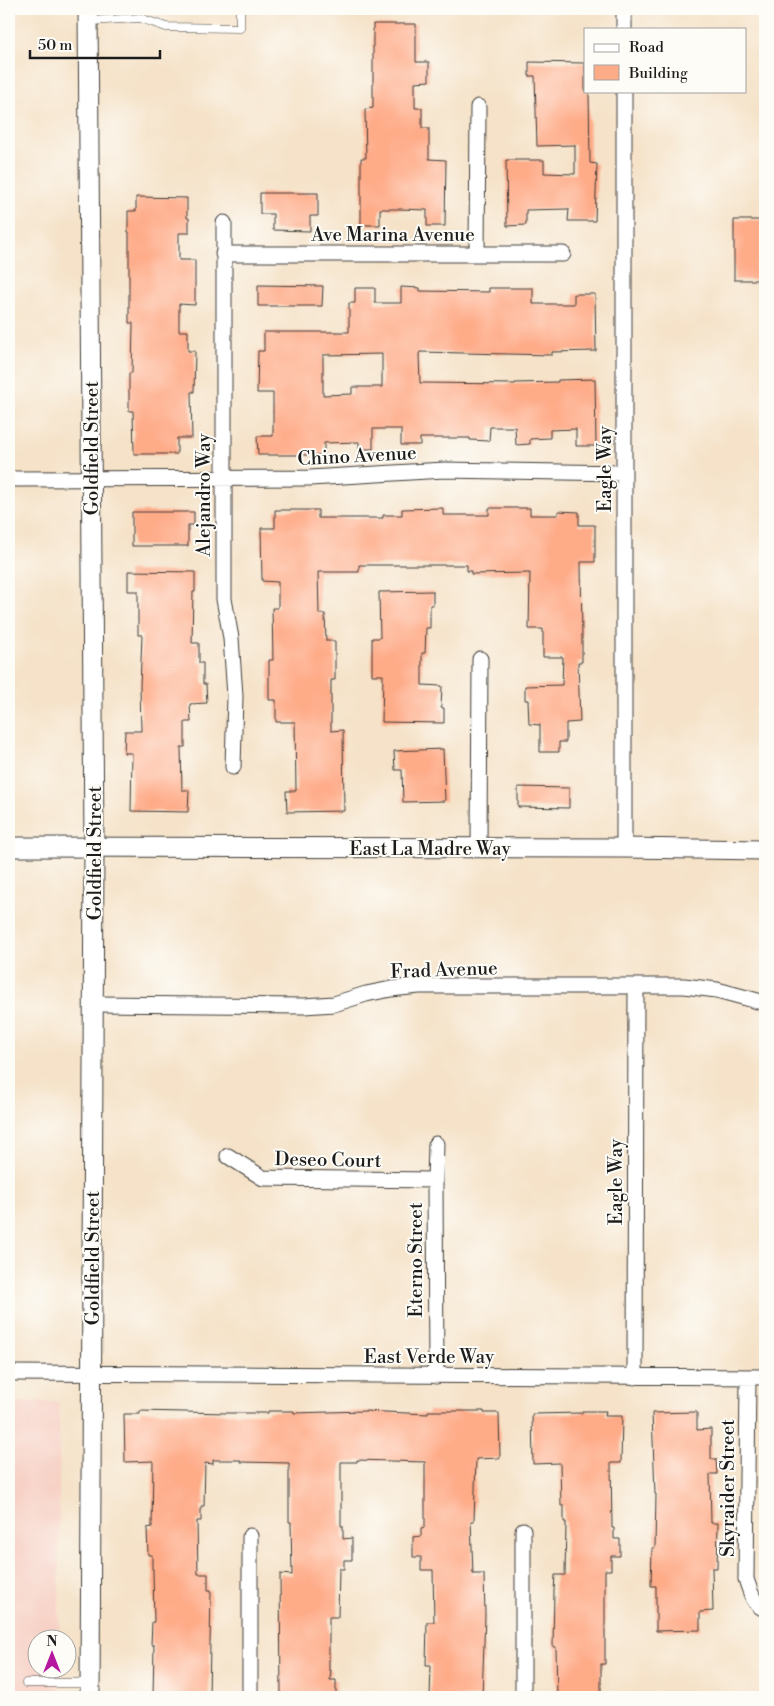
<svg xmlns="http://www.w3.org/2000/svg" width="774" height="1706" viewBox="0 0 774 1706" font-family="'Libre Bodoni',serif">
<style>
.built{fill:#f7d1c6}
.building{fill:#feab88;fill-rule:evenodd}
.lines{fill:none;stroke-linecap:round;stroke-linejoin:round}
.service-casing{stroke:#3d3a36;stroke-width:9}
.minor-casing{stroke:#3d3a36;stroke-width:17}
.tertiary-casing{stroke:#3d3a36;stroke-width:21}
.service{stroke:#fff;stroke-width:8}
.minor{stroke:#fff;stroke-width:15}
.tertiary{stroke:#fff;stroke-width:19}
.labels{text-anchor:middle;stroke-width:4;stroke-linejoin:round;paint-order:stroke}
.street-label{font-size:19px;fill:#1c1c1c;stroke:#fdfcf7}
</style>
<rect width="100%" height="100%" fill="#fdfcf7"/>
<filter id="ink" filterUnits="userSpaceOnUse"><feTurbulence type="fractalNoise" baseFrequency=".02" numOctaves="2"/><feDisplacementMap in="SourceGraphic" scale="10" xChannelSelector="R" yChannelSelector="G"/><feConvolveMatrix kernelMatrix="1 2 1 2 8 2 1 2 1" color-interpolation-filters="sRGB"/></filter>
<filter id="wash" filterUnits="userSpaceOnUse"><feTurbulence type="fractalNoise" baseFrequency=".0096" numOctaves="4" result="noise"/><feDisplacementMap in="SourceGraphic" scale="20" xChannelSelector="R" yChannelSelector="G"/><feGaussianBlur stdDeviation="1.12" result="paint"/><feColorMatrix in="noise" values="0 0 0 0 0 0 0 0 0 0 0 0 0 0 0 0 0 1.4 0 .05"/><feComposite in="paint" operator="in"/></filter>
<g filter="url(#wash)">
<rect width="100%" height="100%" fill="#f5e2c8"/>
<!-- built -->
<path class="built" d="M 9,1402 L 59,1402 L 59,1638 L 38,1638 L 38,1668 L 59,1669 L 59,1697 L 9,1697 Z"/>
<g id="blocks">
<!-- building -->
<path class="building" d="M 373,24 L 416,24 L 416,62 L 429,62 L 429,81 L 415,82 L 415,108 L 422,108 L 422,128 L 429,128 L 429,159 L 446,160 L 445,226 L 427,226 L 427,210 L 399,209 L 380,209 L 380,225 L 361,225 L 361,158 L 366,158 L 365,109 L 373,108 Z
M 529,62 L 585,63 L 585,91 L 589,91 L 590,163 L 597,164 L 595,221 L 568,221 L 569,209 L 526,210 L 526,225 L 507,226 L 506,160 L 544,160 L 544,173 L 575,174 L 575,145 L 537,146 L 535,76 L 529,76 Z
M 260,193 L 318,193 L 318,216 L 310,216 L 310,231 L 273,230 L 273,214 L 260,214 Z
M 136,197 L 187,198 L 187,218 L 189,218 L 189,233 L 179,233 L 179,260 L 195,260 L 195,305 L 179,304 L 179,331 L 188,331 L 188,351 L 195,351 L 194,392 L 191,392 L 192,438 L 177,438 L 177,454 L 134,454 L 133,411 L 129,411 L 129,373 L 132,373 L 133,323 L 129,323 L 129,232 L 128,232 L 128,211 L 136,211 Z
M 734,220 L 765,220 L 765,280 L 734,280 Z
M 258,285 L 323,286 L 322,306 L 258,306 Z
M 401,287 L 420,288 L 420,291 L 489,292 L 489,288 L 533,288 L 533,304 L 574,304 L 574,294 L 595,294 L 596,351 L 552,352 L 552,355 L 420,352 L 419,354 L 420,383 L 515,384 L 515,383 L 558,382 L 558,380 L 595,379 L 596,446 L 576,446 L 576,429 L 550,430 L 550,438 L 530,439 L 530,444 L 516,445 L 515,427 L 490,427 L 489,441 L 470,440 L 470,438 L 420,438 L 420,445 L 401,445 L 401,429 L 373,429 L 373,449 L 359,449 L 359,442 L 324,443 L 324,455 L 258,455 L 257,436 L 273,436 L 273,393 L 257,393 L 258,351 L 264,351 L 264,332 L 349,332 L 349,303 L 355,303 L 355,288 L 375,288 L 375,303 L 401,303 ZM 382,354 L 382,387 L 352,387 L 352,394 L 323,395 L 323,355 Z
M 443,508 L 443,515 L 489,515 L 489,508 L 530,508 L 530,515 L 558,515 L 558,511 L 579,512 L 579,525 L 595,525 L 595,562 L 581,562 L 582,639 L 582,662 L 578,662 L 580,722 L 566,723 L 566,742 L 559,742 L 559,752 L 540,752 L 540,725 L 529,724 L 528,700 L 525,700 L 525,686 L 562,685 L 563,657 L 543,657 L 543,629 L 529,629 L 530,573 L 471,574 L 471,571 L 467,571 L 467,565 L 359,565 L 359,572 L 318,572 L 319,614 L 325,614 L 326,641 L 335,641 L 335,680 L 331,680 L 331,731 L 343,730 L 344,811 L 287,812 L 286,791 L 296,791 L 295,722 L 276,722 L 276,700 L 269,700 L 269,660 L 273,660 L 272,608 L 278,608 L 278,582 L 262,581 L 261,528 L 275,528 L 275,510 L 318,510 L 318,518 L 383,518 L 383,515 L 402,515 L 402,509 Z
M 132,512 L 194,512 L 194,525 L 188,525 L 188,546 L 132,546 Z
M 128,571 L 195,572 L 195,592 L 193,592 L 192,643 L 199,643 L 199,663 L 203,663 L 203,684 L 206,684 L 207,703 L 190,704 L 191,722 L 185,722 L 185,747 L 181,747 L 182,790 L 189,790 L 188,812 L 131,811 L 132,753 L 124,753 L 125,731 L 141,731 L 140,686 L 142,635 L 138,635 L 138,591 L 128,591 Z
M 433,591 L 433,605 L 430,605 L 430,628 L 426,628 L 425,653 L 422,653 L 422,685 L 442,686 L 441,708 L 444,708 L 444,723 L 382,722 L 383,675 L 372,675 L 372,638 L 380,638 L 379,592 Z
M 443,749 L 445,801 L 403,802 L 402,770 L 395,770 L 394,751 Z
M 518,787 L 569,788 L 569,808 L 518,807 Z
M 140,1411 L 227,1413 L 268,1413 L 268,1411 L 294,1411 L 294,1413 L 364,1411 L 428,1414 L 428,1411 L 484,1411 L 484,1413 L 499,1413 L 500,1458 L 476,1459 L 474,1521 L 471,1521 L 473,1574 L 484,1574 L 485,1616 L 482,1697 L 430,1697 L 431,1665 L 426,1665 L 427,1622 L 434,1622 L 433,1570 L 421,1570 L 421,1557 L 413,1557 L 413,1537 L 421,1536 L 421,1528 L 425,1527 L 425,1462 L 357,1460 L 357,1462 L 341,1462 L 341,1526 L 343,1526 L 343,1539 L 352,1538 L 352,1560 L 344,1560 L 344,1569 L 339,1569 L 338,1617 L 329,1617 L 329,1670 L 331,1670 L 330,1680 L 336,1680 L 336,1697 L 281,1697 L 280,1574 L 292,1575 L 291,1522 L 289,1522 L 289,1463 L 241,1462 L 241,1460 L 213,1460 L 213,1464 L 205,1463 L 204,1506 L 201,1506 L 201,1521 L 197,1521 L 198,1574 L 208,1574 L 208,1590 L 211,1590 L 209,1697 L 153,1697 L 154,1645 L 151,1645 L 152,1622 L 154,1622 L 153,1569 L 152,1569 L 152,1555 L 148,1555 L 147,1528 L 152,1527 L 153,1461 L 125,1462 L 124,1414 L 140,1414 Z
M 582,1411 L 606,1411 L 605,1416 L 622,1416 L 621,1463 L 611,1463 L 612,1528 L 614,1528 L 614,1539 L 620,1539 L 620,1556 L 611,1556 L 611,1570 L 605,1570 L 605,1664 L 601,1664 L 601,1697 L 557,1697 L 556,1647 L 553,1647 L 554,1591 L 555,1575 L 565,1575 L 566,1522 L 564,1522 L 564,1506 L 561,1506 L 560,1463 L 533,1464 L 532,1414 L 582,1413 Z
M 697,1412 L 697,1430 L 711,1429 L 711,1459 L 716,1459 L 717,1474 L 710,1474 L 711,1523 L 718,1523 L 717,1568 L 712,1568 L 713,1611 L 700,1612 L 700,1630 L 656,1631 L 656,1586 L 651,1586 L 652,1548 L 655,1548 L 656,1494 L 655,1494 L 652,1413 Z"/>
</g>
</g>
<g filter="url(#ink)">
<use href="#blocks" fill-opacity="0" stroke="#3d3a36" stroke-width="1"/>
<g class="lines">
<!-- service casing -->
<g class="service-casing">
<path id="service" d="M 88,21 L 140,18 L 166,27 L 240,28 L 240,9
M 26,1683 L 89,1683"/>
</g>
<!-- minor casing -->
<g class="minor-casing">
<path id="minor" d="M 624,9 L 624,29
M 624,91 L 624,848
M 224,223 L 224,599 L 231,638 L 235,696 L 233,767
M 223,254 L 563,254
M 477,254 L 478,107
M 9,479 L 310,478 L 444,470 L 624,473
M 479,848 L 480,659
M 94,1004 L 304,1006 L 334,1004 L 366,994 L 391,989 L 419,986 L 684,986 L 717,990 L 765,1003
M 228,1156 L 263,1178 L 435,1180
M 9,1373 L 765,1377
M 436,1376 L 435,1180 L 436,1144
M 635,1377 L 636,986
M 748,1377 L 746,1579 C 750,1590 753,1605 765,1609
M 250,1536 L 250,1697
M 523,1697 L 523,1530"/>
</g>
<!-- tertiary casing -->
<g class="tertiary-casing">
<path id="tertiary" d="M 88,9 L 94,848 L 90,1697
M 9,847 L 624,848 L 765,850"/>
</g>
<!-- service -->
<use href="#service" class="service"/>
<!-- minor -->
<use href="#minor" class="minor"/>
<!-- tertiary -->
<use href="#tertiary" class="tertiary"/>
</g>
</g>
<g class="labels">
<!-- street labels -->
<g class="street-label">
<text x="393" y="241">Ave Marina Avenue</text>
<text transform="translate(91 448) rotate(-90)" y="7">Goldfield Street</text>
<text transform="translate(357 455) rotate(-3)" y="7">Chino Avenue</text>
<text transform="translate(604 469) rotate(-90)" y="7">Eagle Way</text>
<text transform="translate(203 495) rotate(-90)" y="7">Alejandro Way</text>
<text x="430" y="855">East La Madre Way</text>
<text transform="translate(94 853) rotate(-90)" y="7">Goldfield Street</text>
<text transform="translate(444 969) rotate(-2)" y="7">Frad Avenue</text>
<text transform="translate(328 1159) rotate(1)" y="7">Deseo Court</text>
<text transform="translate(615 1182) rotate(-90)" y="7">Eagle Way</text>
<text transform="translate(92 1258) rotate(-90)" y="7">Goldfield Street</text>
<text transform="translate(415 1260) rotate(-90)" y="7">Eterno Street</text>
<text x="429" y="1363">East Verde Way</text>
<text transform="translate(727 1488) rotate(-90)" y="7">Skyraider Street</text>
</g>
</g>
<!-- margin -->
<rect width="774" height="1706" fill="none" stroke="#fdfcf7" stroke-width="30"/>
<!-- legend -->
<rect x="584" y="28" width="162" height="65" fill="#fdfcf7" stroke="#a3a29f"/>
<rect x="594" y="44" width="25" height="8" fill="#ffffff" stroke="#a3a29f"/>
<text x="629" y="52" font-size="15" fill="#1c1c1c">Road</text>
<rect x="594" y="65" width="25" height="15" fill="#feab88" stroke="#a3a29f"/>
<text x="629" y="78" font-size="15" fill="#1c1c1c">Building</text>
<!-- north arrow -->
<g transform="translate(52 1654)"><circle r="24" fill="#fdfcf7" stroke="#a3a29f"/>
<path d="M0-4L9 19L0 12L-9 19Z" fill="#b5179e"/>
<text y="-8" font-size="14" font-weight="bold" text-anchor="middle" fill="#1c1c1c">N</text>
</g>
<!-- scale -->
<path d="M30 50v8h130v-8" fill="none" stroke="#1c1c1c" stroke-width="2.5"/>
<text x="38" y="50" font-size="15" fill="#1c1c1c" stroke="#fdfcf7" stroke-width="4" paint-order="stroke">50 m</text>
</svg>
